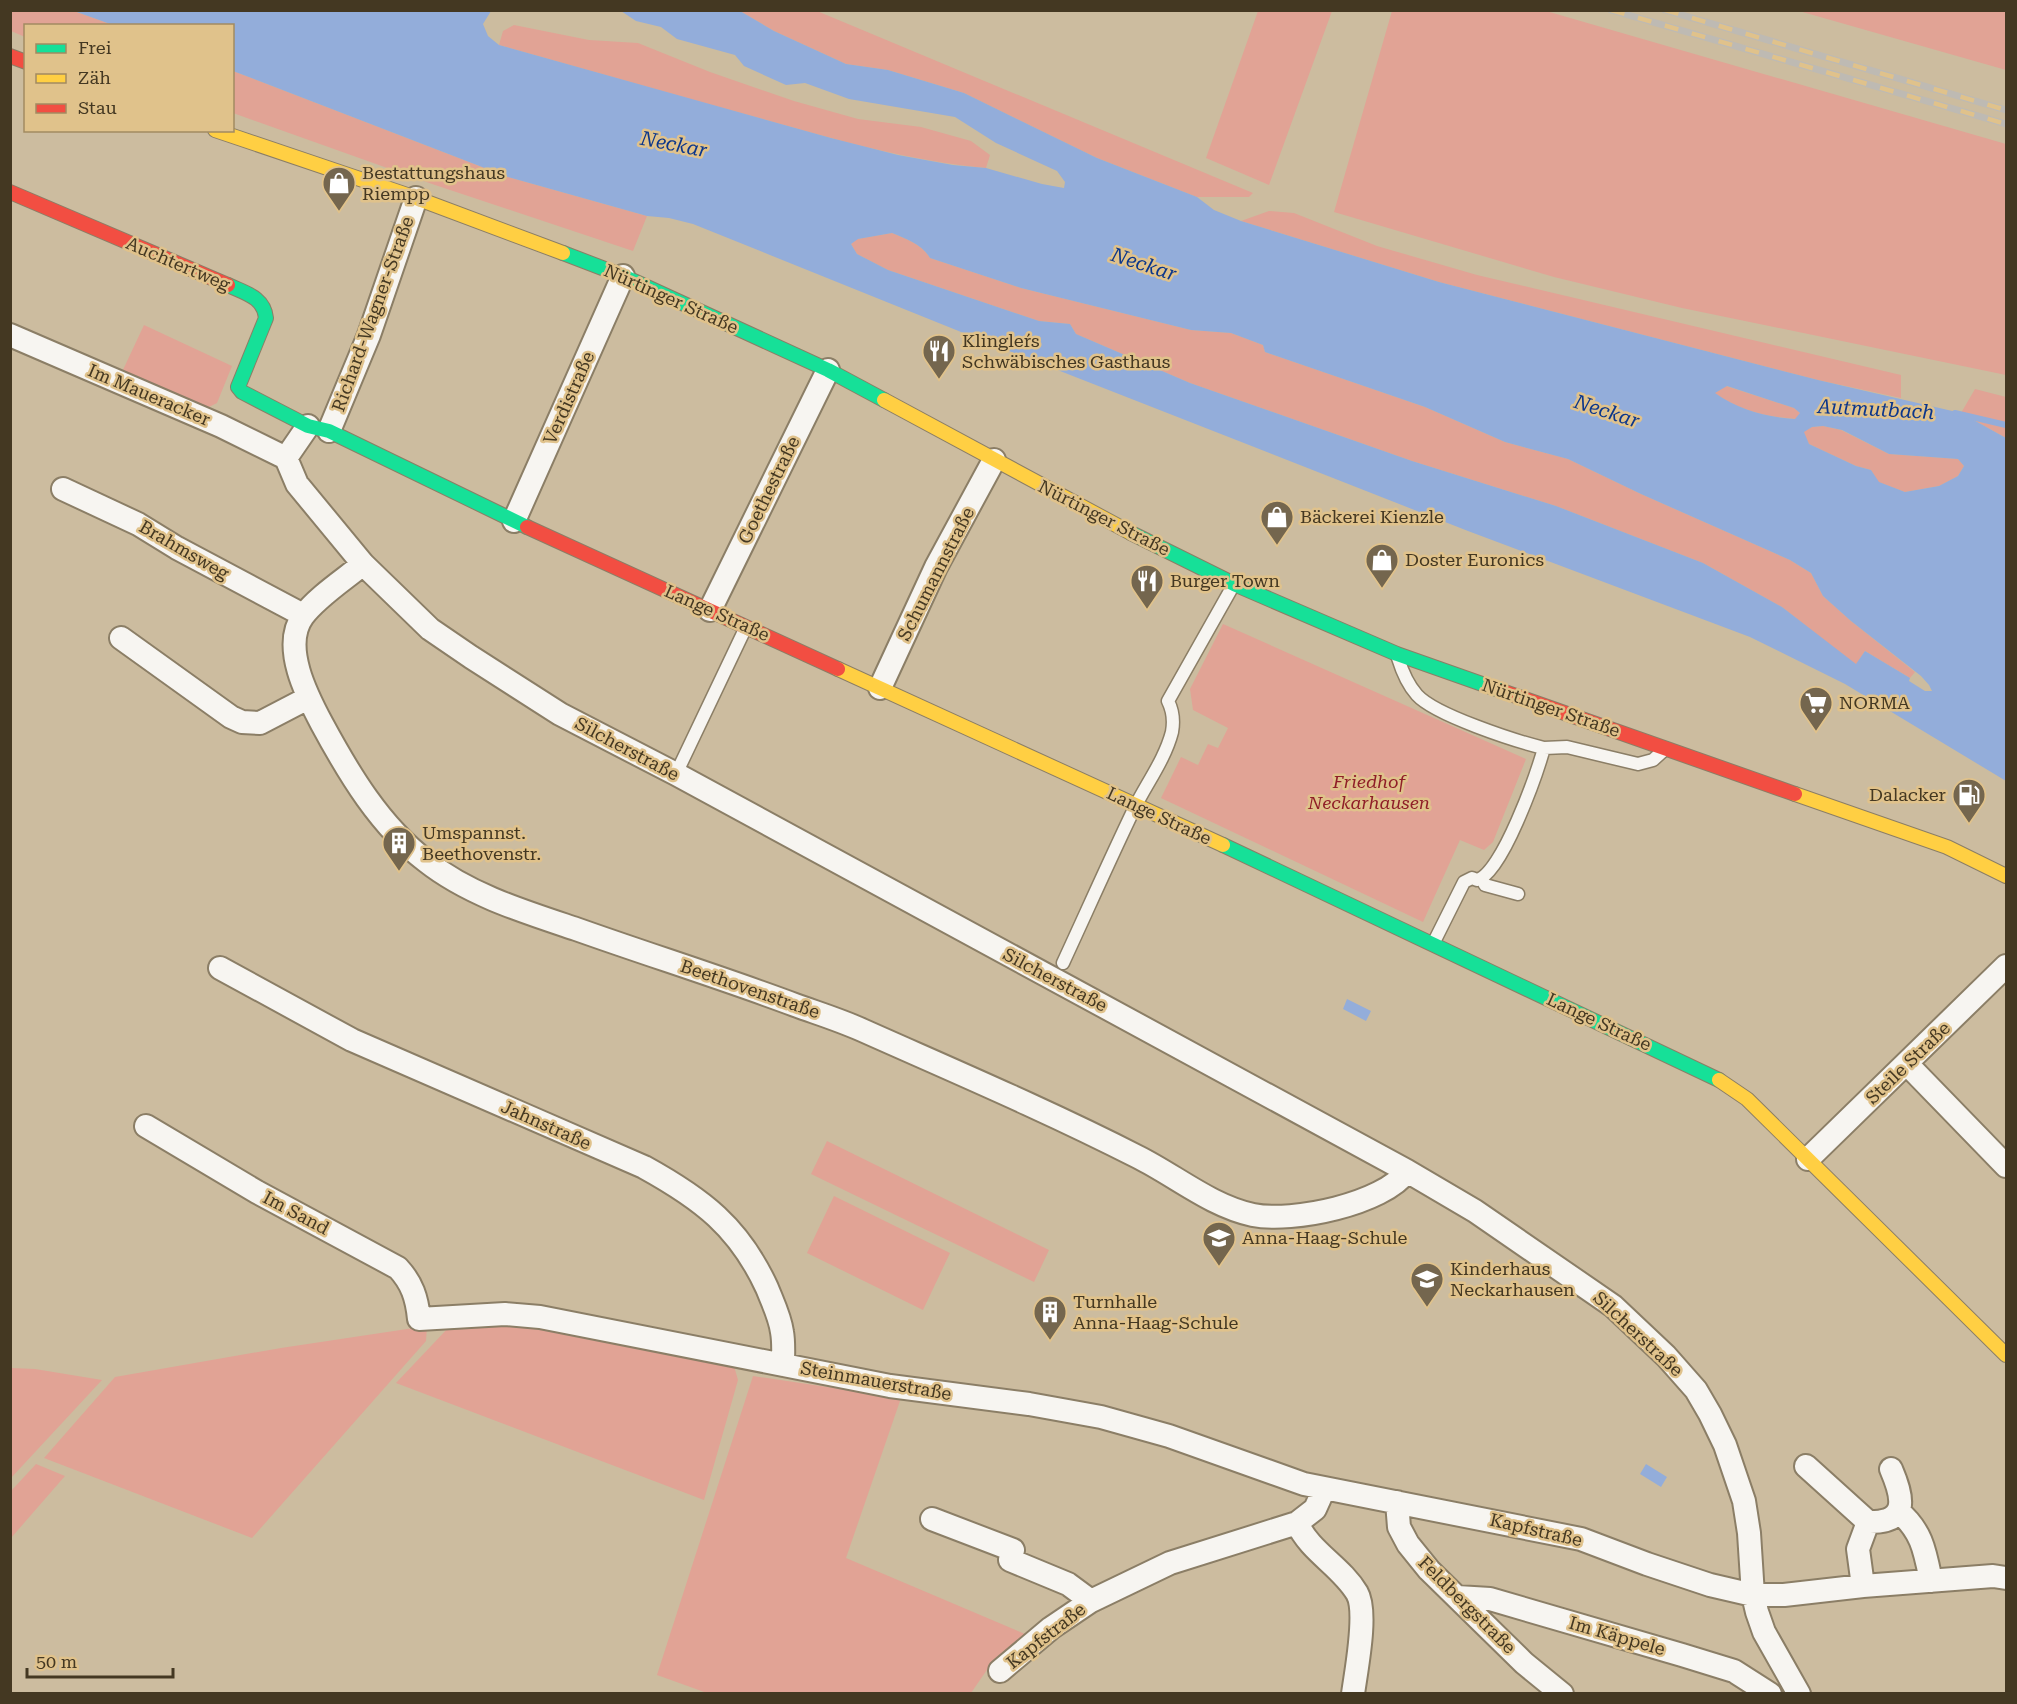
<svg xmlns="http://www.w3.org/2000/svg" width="2017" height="1704" viewBox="0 0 2017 1704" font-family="'Roboto Serif',serif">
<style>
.green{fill:#e1a395}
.water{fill:#93adda;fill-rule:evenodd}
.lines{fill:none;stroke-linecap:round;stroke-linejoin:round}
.stream{stroke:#93adda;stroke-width:6}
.lane-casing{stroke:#8b7e66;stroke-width:15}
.street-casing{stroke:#8b7e66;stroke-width:26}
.fast-casing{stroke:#8b7e66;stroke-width:16}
.slow-casing{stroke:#8b7e66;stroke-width:16}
.jam-casing{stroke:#8b7e66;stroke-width:16}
.lane{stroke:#f7f5f1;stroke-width:12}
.street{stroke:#f7f5f1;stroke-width:22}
.fast{stroke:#16e098;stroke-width:14}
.slow{stroke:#ffcf43;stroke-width:14}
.jam{stroke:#f24e42;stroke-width:14}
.rail-casing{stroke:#bebab3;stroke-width:7}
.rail{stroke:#e0c28b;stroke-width:4.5;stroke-dasharray:14;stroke-linecap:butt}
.labels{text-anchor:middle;stroke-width:5;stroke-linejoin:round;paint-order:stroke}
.poi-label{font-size:18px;fill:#443822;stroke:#e0c28b;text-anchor:start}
.street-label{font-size:18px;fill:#443822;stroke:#e0c28b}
.park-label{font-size:18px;font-style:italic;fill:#8f1e28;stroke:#e0c28b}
.water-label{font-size:20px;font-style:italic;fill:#0b368b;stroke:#e0c28b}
</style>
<rect width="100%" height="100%" fill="#ccbc9f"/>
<!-- green -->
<path class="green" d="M 10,11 L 74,11 L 113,25 L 26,26 L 25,37 L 11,31 Z
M 740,11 L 817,11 L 1253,193 L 1249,197 L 1197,197 L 1097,158 L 964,93 L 888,70 L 846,64 L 774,31 Z
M 1258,11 L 1332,11 L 1269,185 L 1206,158 Z
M 1392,11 L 1546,11 L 2006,144 L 2006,375 L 1682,308 L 1554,277 L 1334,212 Z
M 1799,11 L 2006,11 L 2006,70 Z
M 514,25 L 589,40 L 638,43 L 710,72 L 794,101 L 858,119 L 921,127 L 971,141 L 990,155 L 986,168 C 910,161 837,140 763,119 C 675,95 587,70 499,45 L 503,31 Z
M 233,71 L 508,177 L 647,216 L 633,251 L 435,185 L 233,113 Z
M 1269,211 L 1294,213 L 1377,246 L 1477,275 L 1901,375 L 1901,398 L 1818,380 L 1439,282 L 1241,221 Z
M 892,233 C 906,239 922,244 930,258 L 1021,288 L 1191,330 L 1231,333 L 1263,345 L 1265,352 L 1425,407 L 1505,442 L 1568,459 L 1641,494 L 1790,560 L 1811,573 L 1823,596 L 1851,621 L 1915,672 L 1910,678 L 1865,651 L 1856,665 L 1782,607 L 1703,563 L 1556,506 L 1412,461 L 1190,383 L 1076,334 L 1070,324 L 1039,321 L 888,270 L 857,254 L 851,244 L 857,239 Z
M 144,325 L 232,366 L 217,403 L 207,408 L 122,372 Z
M 1726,386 L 1794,408 L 1800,413 L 1796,419 C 1766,417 1739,410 1714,393 Z
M 1975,389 L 2006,397 L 2006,438 L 1961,413 Z
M 1823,426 L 1841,430 L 1889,454 L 1958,459 L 1964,466 L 1958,476 L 1939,486 L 1905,492 L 1878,482 L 1871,470 L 1856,466 L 1809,444 L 1803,432 L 1812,427 Z
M 1223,624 L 1526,759 L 1493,842 L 1484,850 L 1460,840 L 1423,922 L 1161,798 L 1181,757 L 1198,765 L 1208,744 L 1218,748 L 1228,728 L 1193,710 L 1190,689 Z
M 827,1141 L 1049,1250 L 1034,1282 L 811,1174 Z
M 834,1196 L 950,1253 L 923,1310 L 807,1253 Z
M 524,1323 L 734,1366 L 738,1380 L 704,1500 L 396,1383 L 450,1326 Z
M 427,1326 L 426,1341 L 252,1538 L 44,1458 L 115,1377 L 281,1348 Z
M 11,1368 L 35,1369 L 102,1380 L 11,1478 Z
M 753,1376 L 901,1398 L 846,1558 L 1025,1634 L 993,1661 L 971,1693 L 707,1693 L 657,1675 Z
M 36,1464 L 65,1476 L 11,1538 L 11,1491 Z"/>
<!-- water -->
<path class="water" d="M 74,11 L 491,11 L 483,24 L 488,36 L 499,45 L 831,138 L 898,155 L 953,165 L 986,168 L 1042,184 L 1064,188 L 1065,182 L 1057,171 L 996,143 L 955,117 L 849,99 L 805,83 L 786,85 L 744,66 L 735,55 L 677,39 L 661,27 L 636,21 L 621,11 L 740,11 L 774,31 L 846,64 L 888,70 L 964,93 L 1097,158 L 1197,197 L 1214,210 L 1241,221 L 1439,282 L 1818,380 L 1961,413 L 2006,438 L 2006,781 L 1845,684 L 1750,637 L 1468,531 L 971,336 L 693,224 L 669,218 L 647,216 L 508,177 L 233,71 L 232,26 L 113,25 ZM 892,233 C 906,239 922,244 930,258 L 1021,288 L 1191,330 L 1231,333 L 1263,345 L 1265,352 L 1425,407 L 1505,442 L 1568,459 L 1641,494 L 1790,560 L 1811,573 L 1823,596 L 1851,621 L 1921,676 L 1929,685 L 1932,691 L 1925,691 L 1909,681 L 1910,678 L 1865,651 L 1856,664 L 1782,607 L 1703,563 L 1556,506 L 1412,461 L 1190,383 L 1076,334 L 1070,324 L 1039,321 L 888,270 L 857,254 L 851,244 L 858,239 ZM 1727,386 L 1794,408 L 1800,413 L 1795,419 C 1766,417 1739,410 1715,393 ZM 1823,426 L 1842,430 L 1889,454 L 1958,459 L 1964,466 L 1958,476 L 1939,486 L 1905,492 L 1879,482 L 1871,470 L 1856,466 L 1809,444 L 1804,432 L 1812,427 Z
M 1347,999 L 1371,1011 L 1366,1021 L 1343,1009 Z
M 1646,1464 L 1667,1477 L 1661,1487 L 1640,1474 Z"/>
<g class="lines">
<!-- stream -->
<path class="stream" d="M 1955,413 L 2006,425"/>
<!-- lane casing -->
<g class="lane-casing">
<path id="lane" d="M 1398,658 C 1402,671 1407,684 1417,695 C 1435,715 1515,741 1544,748
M 676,774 L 745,629
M 1482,879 L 1485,885 L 1518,894
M 1434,942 L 1464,882 L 1472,878 L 1477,880 C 1502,874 1537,773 1544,748 L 1567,747 L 1638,764 L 1653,760 L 1664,750
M 1063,963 C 1087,911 1110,859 1135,807 C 1147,783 1165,759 1172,732 C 1174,721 1173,711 1168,701 L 1234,584"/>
</g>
<!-- street casing -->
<g class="street-casing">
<path id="street" d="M 10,335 L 221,426 L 286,458
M 308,426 L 286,458 L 297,484 L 363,564 L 430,629 L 471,657 L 560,714 L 676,774 L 1407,1171 L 1475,1211 L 1613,1306 L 1666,1356 L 1696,1390 L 1710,1414 L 1725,1445 L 1744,1501 L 1749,1533 L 1753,1595 L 1757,1612 L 1764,1632 L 1799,1694
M 329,431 L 369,335 L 416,198
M 63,489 L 138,524 L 177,548 L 303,615
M 514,521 L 623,276
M 363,564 C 345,579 317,597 303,616 C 281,646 307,696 322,724 C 349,774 380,826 426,861 C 469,895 525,912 576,929 C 649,955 723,978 795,1005 C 817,1013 840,1020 862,1030 C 954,1071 1048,1111 1138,1157 C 1176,1176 1211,1206 1253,1215 C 1292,1223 1384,1204 1407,1171
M 710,610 L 828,370
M 121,638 L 231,717 L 242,722 L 260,723 L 308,698
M 880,688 L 936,567 L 994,460
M 220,968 L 352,1040 L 644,1167 C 702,1199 739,1227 767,1288 C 773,1303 780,1317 782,1332 C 784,1343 783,1354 783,1365
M 1907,1064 L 2006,1166
M 146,1126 L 257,1192 L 398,1268 C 412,1283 417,1298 419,1319 L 505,1314 L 540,1317 L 890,1386 L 1029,1404 L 1101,1417 L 1169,1436 L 1304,1484 L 1581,1539 L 1647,1564 L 1710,1585 L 1753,1595 L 1784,1595 L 1863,1586 L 1993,1576 L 2006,1578
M 1808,1159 L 2006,966
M 1806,1466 L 1868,1522 C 1910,1523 1903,1497 1891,1469
M 1397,1502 L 1399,1527 L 1408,1544 L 1429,1570 L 1524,1663 L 1562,1694
M 1898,1511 C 1922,1531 1925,1551 1931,1581
M 932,1519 L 1013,1550 L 1010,1560 L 1068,1584 L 1091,1601
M 1297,1523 C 1310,1552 1341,1566 1357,1593 C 1368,1612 1356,1671 1353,1694
M 1863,1586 L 1858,1549 L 1868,1522
M 1457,1597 L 1490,1599 L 1682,1655 L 1734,1671 L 1770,1694
M 1000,1671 L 1051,1628 L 1091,1601 L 1170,1563 L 1297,1523 L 1315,1509 L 1324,1489"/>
</g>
<!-- fast casing -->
<g class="fast-casing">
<path id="fast" d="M 563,253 L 623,276 L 828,370 L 884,400
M 228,285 C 245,293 264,297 266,318 L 238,387 L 242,392 L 308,426 L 329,431 L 527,527
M 1131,533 L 1234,584 L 1397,654 L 1502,691
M 1223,845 L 1719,1080"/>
</g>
<!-- slow casing -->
<g class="slow-casing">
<path id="slow" d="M 215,130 L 416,198 L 563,253
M 884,400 L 1131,533
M 838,669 L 1223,845
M 1795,794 L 1947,847 L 2006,876
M 1719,1080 L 1747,1099 L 2006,1355"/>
</g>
<!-- jam casing -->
<g class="jam-casing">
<path id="jam" d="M 10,56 L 26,62
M 10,192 L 228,285
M 527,527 L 838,669
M 1502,691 L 1795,794"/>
</g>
<!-- lane -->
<use href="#lane" class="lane"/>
<!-- street -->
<use href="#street" class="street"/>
<!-- fast -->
<use href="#fast" class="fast"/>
<!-- slow -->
<use href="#slow" class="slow"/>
<!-- jam -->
<use href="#jam" class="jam"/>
<!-- rail casing -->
<g class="rail-casing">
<path id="rail" d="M 1611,10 L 2006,124
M 1665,10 L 2006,110"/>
</g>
<!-- rail -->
<use href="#rail" class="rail"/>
</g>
<!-- icons -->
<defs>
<g id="shop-pin" transform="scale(1.725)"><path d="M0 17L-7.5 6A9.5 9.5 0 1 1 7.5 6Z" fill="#74664e" stroke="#e0c28b"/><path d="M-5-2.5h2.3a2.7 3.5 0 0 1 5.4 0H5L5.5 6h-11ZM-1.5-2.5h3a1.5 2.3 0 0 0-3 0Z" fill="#fff"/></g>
<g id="restaurant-pin" transform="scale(1.725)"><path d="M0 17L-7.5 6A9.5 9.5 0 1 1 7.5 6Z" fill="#74664e" stroke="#e0c28b"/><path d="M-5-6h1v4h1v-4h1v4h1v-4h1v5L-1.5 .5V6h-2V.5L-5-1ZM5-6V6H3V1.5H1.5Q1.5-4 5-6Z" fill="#fff"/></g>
<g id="supermarket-pin" transform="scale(1.725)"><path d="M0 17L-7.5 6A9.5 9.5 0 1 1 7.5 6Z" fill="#74664e" stroke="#e0c28b"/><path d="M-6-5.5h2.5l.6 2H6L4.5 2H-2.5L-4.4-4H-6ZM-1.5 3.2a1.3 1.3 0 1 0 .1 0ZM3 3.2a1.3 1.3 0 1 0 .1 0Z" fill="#fff"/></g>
<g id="fuel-pin" transform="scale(1.725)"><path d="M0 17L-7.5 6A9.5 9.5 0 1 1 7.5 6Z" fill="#74664e" stroke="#e0c28b"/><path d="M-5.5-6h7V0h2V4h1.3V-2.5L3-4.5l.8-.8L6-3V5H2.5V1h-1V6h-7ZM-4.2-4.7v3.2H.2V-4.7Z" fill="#fff"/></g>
<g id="building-pin" transform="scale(1.725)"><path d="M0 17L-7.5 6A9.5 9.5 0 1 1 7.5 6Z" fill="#74664e" stroke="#e0c28b"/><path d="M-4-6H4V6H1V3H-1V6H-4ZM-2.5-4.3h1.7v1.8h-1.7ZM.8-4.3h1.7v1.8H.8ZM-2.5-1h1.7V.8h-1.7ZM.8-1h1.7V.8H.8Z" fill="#fff"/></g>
<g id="school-pin" transform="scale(1.725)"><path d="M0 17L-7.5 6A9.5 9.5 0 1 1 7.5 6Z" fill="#74664e" stroke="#e0c28b"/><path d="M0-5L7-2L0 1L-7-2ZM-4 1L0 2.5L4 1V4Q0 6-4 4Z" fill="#fff"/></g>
</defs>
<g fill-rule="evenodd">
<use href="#shop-pin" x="339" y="183"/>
<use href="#restaurant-pin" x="939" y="351"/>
<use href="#shop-pin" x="1277" y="517"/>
<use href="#shop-pin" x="1382" y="560"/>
<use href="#restaurant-pin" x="1147" y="581"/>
<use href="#supermarket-pin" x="1816" y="703"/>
<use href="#fuel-pin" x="1969" y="795"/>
<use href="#building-pin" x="399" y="843"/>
<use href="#school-pin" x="1219" y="1238"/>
<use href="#school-pin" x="1427" y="1279"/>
<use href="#building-pin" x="1050" y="1312"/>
</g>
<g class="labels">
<!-- poi labels -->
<g class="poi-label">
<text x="362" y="179">Bestattungshaus<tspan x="362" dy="21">Riempp</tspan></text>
<text x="962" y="347">Klingler´s<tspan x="962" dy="21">Schwäbisches Gasthaus</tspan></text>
<text x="1300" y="523">Bäckerei Kienzle</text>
<text x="1405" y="566">Doster Euronics</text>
<text x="1170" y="587">Burger Town</text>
<text x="1839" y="709">NORMA</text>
<text x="1946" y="801" text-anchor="end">Dalacker</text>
<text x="422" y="839">Umspannst.<tspan x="422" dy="21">Beethovenstr.</tspan></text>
<text x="1242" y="1244">Anna-Haag-Schule</text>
<text x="1450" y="1275">Kinderhaus<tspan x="1450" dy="21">Neckarhausen</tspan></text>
<text x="1073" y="1308">Turnhalle<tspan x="1073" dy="21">Anna-Haag-Schule</tspan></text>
</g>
<!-- street labels -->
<g class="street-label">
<text transform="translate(178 264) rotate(23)" y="6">Auchtertweg</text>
<text transform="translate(671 299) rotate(24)" y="6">Nürtinger Straße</text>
<text transform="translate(373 314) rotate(-70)" y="6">Richard-Wagner-Straße</text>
<text transform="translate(149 395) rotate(23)" y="6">Im Maueracker</text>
<text transform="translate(569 398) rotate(-66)" y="6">Verdistraße</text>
<text transform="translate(769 490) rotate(-64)" y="6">Goethestraße</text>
<text transform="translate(1104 518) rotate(27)" y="6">Nürtinger Straße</text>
<text transform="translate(184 550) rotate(30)" y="6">Brahmsweg</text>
<text transform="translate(936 574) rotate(-63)" y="6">Schumannstraße</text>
<text transform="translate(717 613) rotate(24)" y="6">Lange Straße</text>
<text transform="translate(1551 708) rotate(19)" y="6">Nürtinger Straße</text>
<text transform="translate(627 749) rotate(28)" y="6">Silcherstraße</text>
<text transform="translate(1159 816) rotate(25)" y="6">Lange Straße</text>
<text transform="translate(1055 980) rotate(28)" y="6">Silcherstraße</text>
<text transform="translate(750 989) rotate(19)" y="6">Beethovenstraße</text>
<text transform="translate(1599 1022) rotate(25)" y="6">Lange Straße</text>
<text transform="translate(1908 1063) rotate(-44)" y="6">Steile Straße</text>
<text transform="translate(546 1125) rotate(24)" y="6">Jahnstraße</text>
<text transform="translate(296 1213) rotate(28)" y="6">Im Sand</text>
<text transform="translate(1638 1334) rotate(43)" y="6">Silcherstraße</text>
<text transform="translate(876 1381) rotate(10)" y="6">Steinmauerstraße</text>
<text transform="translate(1536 1530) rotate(13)" y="6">Kapfstraße</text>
<text transform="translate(1467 1605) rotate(45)" y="6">Feldbergstraße</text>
<text transform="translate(1046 1636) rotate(-38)" y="6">Kapfstraße</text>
<text transform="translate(1617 1636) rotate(16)" y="6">Im Käppele</text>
</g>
<!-- park labels -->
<g class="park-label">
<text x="1369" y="788">Friedhof<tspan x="1369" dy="21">Neckarhausen</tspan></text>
</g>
<!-- water labels -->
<g class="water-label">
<text transform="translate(674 144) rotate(11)" y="7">Neckar</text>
<text transform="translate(1144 264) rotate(18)" y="7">Neckar</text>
<text transform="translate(1876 409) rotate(3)" y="7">Autmutbach</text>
<text transform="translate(1607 411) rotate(18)" y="7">Neckar</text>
</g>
</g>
<!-- border -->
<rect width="2017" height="1704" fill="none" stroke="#443822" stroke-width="24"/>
<!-- legend -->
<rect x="24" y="24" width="210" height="108" fill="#e0c28b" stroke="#a28b61" stroke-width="1.5"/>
<rect x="36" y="44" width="30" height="9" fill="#16e098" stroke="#a28b61" stroke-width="1.5"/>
<text x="78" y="54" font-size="18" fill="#443822">Frei</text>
<rect x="36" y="74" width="30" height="9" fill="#ffcf43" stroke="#a28b61" stroke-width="1.5"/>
<text x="78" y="84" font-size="18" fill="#443822">Zäh</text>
<rect x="36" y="104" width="30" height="9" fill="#f24e42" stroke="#a28b61" stroke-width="1.5"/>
<text x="78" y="114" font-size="18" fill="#443822">Stau</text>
<!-- scale -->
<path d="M27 1668v9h146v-9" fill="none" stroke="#443822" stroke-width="3"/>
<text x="36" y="1668" font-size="18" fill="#443822" stroke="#e0c28b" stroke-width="4.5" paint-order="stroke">50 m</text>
</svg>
